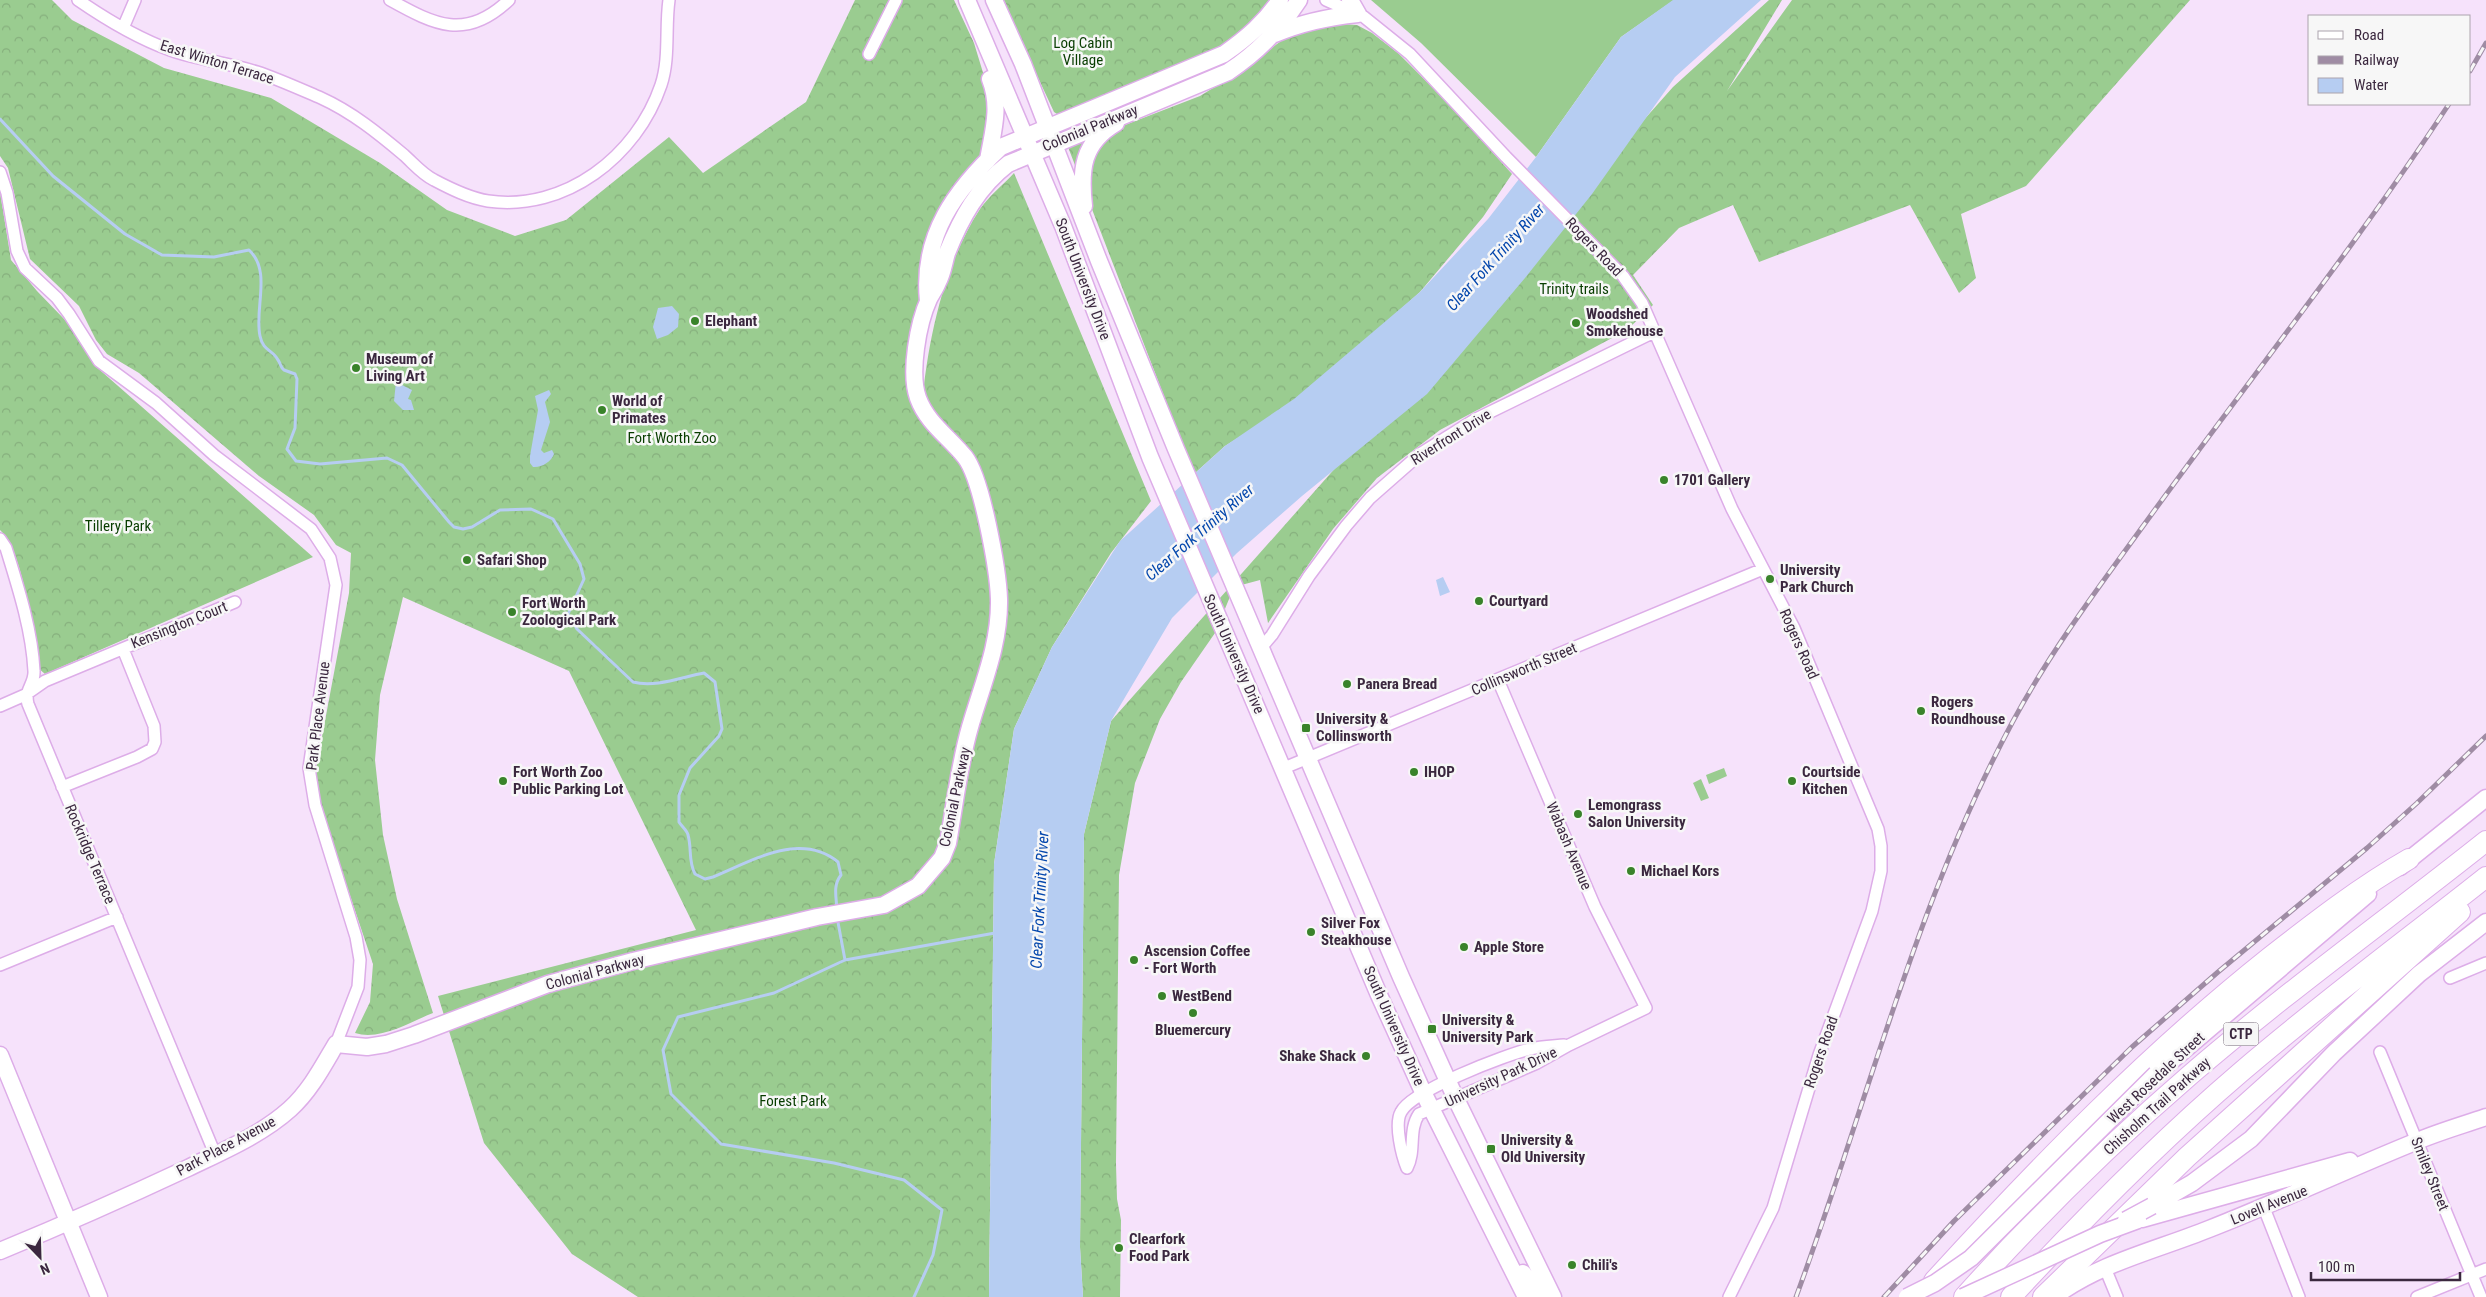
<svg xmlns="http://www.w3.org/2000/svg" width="2486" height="1297" font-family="'Roboto Condensed',sans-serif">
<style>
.grass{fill:#9acc90}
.forest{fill:url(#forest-crowns)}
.water{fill:#b6cdf2}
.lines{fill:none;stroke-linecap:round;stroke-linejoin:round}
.stream{stroke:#b6cdf2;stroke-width:3}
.street-casing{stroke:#ddade8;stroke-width:14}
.secondary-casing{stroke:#ddade8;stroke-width:19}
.highway-casing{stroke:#ddade8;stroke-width:22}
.street{stroke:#fff;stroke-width:11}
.secondary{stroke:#fff;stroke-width:16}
.highway{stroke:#fff;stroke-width:20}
.rail-casing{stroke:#9f8ca4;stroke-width:5}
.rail{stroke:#f7f7f7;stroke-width:3;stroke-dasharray:9;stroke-linecap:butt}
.secondary-bridge-casing{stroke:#ddade8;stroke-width:19;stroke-linecap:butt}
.secondary-bridge{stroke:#fff;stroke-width:16}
.poi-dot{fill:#39832a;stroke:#f7f7f7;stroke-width:2}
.labels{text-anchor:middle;stroke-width:5;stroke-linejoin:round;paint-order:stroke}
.shield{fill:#f7f7f7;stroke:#736676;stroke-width:1}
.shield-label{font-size:14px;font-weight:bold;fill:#3b283f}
.park-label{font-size:15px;fill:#083d00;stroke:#f7f7f7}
.street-label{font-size:15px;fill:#3b283f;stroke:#f7f7f7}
.poi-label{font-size:15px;font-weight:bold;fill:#3b283f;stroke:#f7f7f7;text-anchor:start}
.water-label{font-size:16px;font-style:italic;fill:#0447ad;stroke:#f7f7f7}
</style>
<defs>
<pattern id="forest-crowns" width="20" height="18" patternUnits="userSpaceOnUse" patternTransform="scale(1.25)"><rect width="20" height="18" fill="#9acc90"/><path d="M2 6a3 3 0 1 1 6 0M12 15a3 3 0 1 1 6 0" fill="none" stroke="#86af7d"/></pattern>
</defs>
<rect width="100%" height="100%" fill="#f6e2fb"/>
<path class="grass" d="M 1371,0 L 1674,0 L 1621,37 L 1536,157 L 1421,43 Z
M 1724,768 L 1727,776 L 1709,784 L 1706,775 Z
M 1701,779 L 1709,798 L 1701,801 L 1693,783 Z"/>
<path class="forest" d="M 0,0 L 52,0 L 72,20 L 164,68 L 271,98 L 380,163 L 447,210 L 515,236 L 566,220 L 669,137 L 703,173 L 806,102 L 855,0 L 954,0 L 974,43 L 991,99 L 985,146 L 921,274 L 918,311 L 921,417 C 926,348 942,267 980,209 C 989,196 1004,184 1014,173 L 1151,501 L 1111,553 L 1052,647 L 1014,729 L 994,864 L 989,1297 L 638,1297 L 572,1254 L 484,1143 L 438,996 L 696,930 L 569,671 L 403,597 L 380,695 L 375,760 L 383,835 L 397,899 L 433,1013 C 410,1022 380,1041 355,1033 L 370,1002 L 373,964 L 324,818 L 315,774 L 349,593 L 351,553 L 336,545 L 314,515 L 259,476 L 139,373 L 107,354 L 96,340 L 79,306 L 30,259 L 8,168 L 0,156 Z
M 1002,0 L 1271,0 L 1232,43 L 1060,116 L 1054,112 Z
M 1769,0 L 1782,0 L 1727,91 L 1792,0 L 2190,0 L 2026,186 L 1961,214 L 1976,278 L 1959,293 L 1910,205 L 1759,262 L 1733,205 L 1679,228 L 1633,275 L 1653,305 L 1627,330 L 1440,430 L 1377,478 L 1333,529 L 1268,623 L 1260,580 L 1234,587 L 1215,633 L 1181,682 L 1160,719 L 1135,783 L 1119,875 L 1116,1164 L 1117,1199 L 1121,1220 L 1120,1297 L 1083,1297 L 1080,1247 L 1084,834 L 1111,721 L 1673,87 Z
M 1327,23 L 1357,25 L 1372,33 L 1399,54 L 1448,103 L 1512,174 L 1483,217 L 1420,292 L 1296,402 L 1225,446 L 1194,474 L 1068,147 L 1200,96 L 1244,69 L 1289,35 Z
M 0,192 L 11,260 L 37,291 L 66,321 L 101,371 L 313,557 L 45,674 L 37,667 C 33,633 24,553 0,530 Z"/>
<path class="water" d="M 1673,0 L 1761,0 L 1675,77 L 1592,194 L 1525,278 L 1427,394 L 1302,496 L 1237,553 L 1172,618 L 1111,721 L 1084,834 L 1080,1247 L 1083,1297 L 989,1297 L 994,864 L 1014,729 L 1052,647 L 1120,541 L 1225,446 L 1294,399 L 1420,292 L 1488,219 L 1536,157 L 1621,37 Z
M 672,306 L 679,314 L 678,327 L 668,335 L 657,339 L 653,327 L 658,308 Z
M 396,382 L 412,390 L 408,399 L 411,400 L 414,410 L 403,410 L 394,401 Z
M 549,390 L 551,394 L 545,402 L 550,422 L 541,450 L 544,453 L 552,450 L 554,454 C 551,462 541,468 533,467 L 530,463 L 530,456 L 538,410 L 535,396 Z
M 1443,577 L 1450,592 L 1440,596 L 1436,580 Z"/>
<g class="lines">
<path class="stream" d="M 0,119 L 53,176 L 125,234 L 162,255 L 214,257 L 249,250 C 272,271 254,309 260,336 C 263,351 273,350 278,360 C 281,364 280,367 284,370 L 295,374 L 297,379 L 295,428 L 287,449 L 296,461 L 320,464 L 387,458 L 402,465 L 449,522 L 454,527 L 463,529 L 472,527 L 500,510 L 531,509 L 553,519 L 580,564 L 584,579 L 568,614 L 577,629 L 633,682 C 655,688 682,677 704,673 L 715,682 L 722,729 L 719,736 L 690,768 L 679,795 L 679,822 C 682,827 687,830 688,835 C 692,849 688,861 695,874 L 705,879 L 713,877 C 752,861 800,831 838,862 L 841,875 C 833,885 836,896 837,909
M 837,917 L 845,960 L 995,933
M 845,960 L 774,993 L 678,1017 L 663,1050 L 671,1094 L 721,1144 L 834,1163 L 904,1180 L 942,1210 L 933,1255 L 914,1297"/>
<g class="street-casing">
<path id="street" d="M 78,0 C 107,20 137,38 170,50 C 198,60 228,63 257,72 C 278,79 300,89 321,98 C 352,112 379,134 404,155 C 414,164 422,174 434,180 C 451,189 469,198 488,201 C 565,212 637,156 661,85 C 670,58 665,28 669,0
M 390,0 C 435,25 466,41 509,0
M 1326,0 L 1364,17 L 1410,54 L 1506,157 L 1623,276 L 1642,303 L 1732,509 L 1794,628 L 1878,829 L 1881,846 L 1881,871 L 1872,911 L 1819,1055 L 1773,1208 L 1729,1297
M 123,28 L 135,0
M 869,54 L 896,0
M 0,172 L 7,193 L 17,251 L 25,268 L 57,298 L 69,314 L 99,361 L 156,403 L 214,455 L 311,529 L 330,558 L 336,585 L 309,768 L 315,805 L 356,937 L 360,960 L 358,987 L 336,1044
M 0,539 L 6,548 C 18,587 32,630 34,671 C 35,684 24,689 28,704 L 215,1154
M 1260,649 L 1272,635 L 1309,576 L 1346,526 L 1370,498 L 1420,454 L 1476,419 L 1654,332
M 0,706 L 25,695 L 45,681 L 235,602
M 1284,768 L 1763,569
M 62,787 L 137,757 L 152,749 L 155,742 L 154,726 L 123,649
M 0,965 L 117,917
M 2450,978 L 2486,963
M 2380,1052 L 2481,1297
M 1407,1168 C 1416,1151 1408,1130 1419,1114 L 1537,1063 L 1569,1045 L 1646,1008 L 1595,907 L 1498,680
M 1407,1168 C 1402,1156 1394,1124 1401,1112 C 1411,1091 1505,1055 1530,1049 C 1541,1046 1553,1046 1564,1045
M 2264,1208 L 2299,1297
M 2105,1268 L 2117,1297
M 2417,1297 L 2486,1269"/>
</g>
<g class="secondary-casing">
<path id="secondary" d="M 967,0 L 1063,226 L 1150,457 L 1379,995 L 1423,1092 L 1526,1297
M 994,0 L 1023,64 L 1099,261 L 1176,449 L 1401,977 L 1456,1099 L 1553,1297
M 1275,34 C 1303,22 1328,17 1358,14 L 1350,0
M 988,160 C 993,131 1001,107 990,79
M 1084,206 C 1080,170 1082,143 1116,123
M 928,301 C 921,235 956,189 1001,147 L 1224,54 C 1247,38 1264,23 1280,0
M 2400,867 L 2486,798
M 0,1055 L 99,1297
M 2156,1074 L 2368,894
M 2152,1206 L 2192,1183 L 2251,1139 L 2334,1053 L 2419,974 L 2486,922
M 2142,1219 L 2350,1161
M 0,1251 C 63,1225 126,1197 188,1168 C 223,1151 261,1135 290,1109 C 310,1091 323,1066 336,1044 L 367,1047 L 386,1044 L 414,1035 L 548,984 L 633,961 L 817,917 L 884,905 L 918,886 L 942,858 L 948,843 C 955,804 959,765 970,727 C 982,685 1000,645 999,599 C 998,570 982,479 965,457 C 949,437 927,423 918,398 C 909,373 918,323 929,299 C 932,293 936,288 938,282 C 943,273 944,263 947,253 C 961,218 978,187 1008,164 L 1228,72 C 1258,52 1279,30 1299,0
M 1523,1273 L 1539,1297
M 2054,1297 C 2099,1263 2157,1250 2209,1229 C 2278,1202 2346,1170 2415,1142 C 2438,1132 2463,1125 2486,1117"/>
</g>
<g class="highway-casing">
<path id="highway" d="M 1934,1281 C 2039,1166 2148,1054 2270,957 C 2315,922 2360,887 2409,859
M 1964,1297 C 2035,1218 2110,1144 2190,1075 C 2285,993 2388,919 2486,841
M 2011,1297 C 2084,1218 2159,1142 2241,1072 C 2320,1004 2404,942 2486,877
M 2043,1297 L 2187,1157 L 2460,912"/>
</g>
<use href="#street" class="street"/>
<use href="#secondary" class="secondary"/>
<use href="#highway" class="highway"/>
<g class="rail-casing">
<path id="rail" d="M 2470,71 L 2486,43
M 1796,1297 C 1867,1105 1915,904 2012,723 C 2052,648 2104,580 2154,511 C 2252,376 2357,244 2449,104
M 1884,1297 L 1954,1221 L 2132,1047 L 2218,972 L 2367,848 L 2417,803 L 2486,736"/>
</g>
<use href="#rail" class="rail"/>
<g class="secondary-bridge-casing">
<path id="secondary-bridge" d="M 2126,1220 L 2152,1206
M 1907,1297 L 1935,1283 L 1971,1258 L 2156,1074
M 1963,1297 L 2100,1234 L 2138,1220"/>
</g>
<use href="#secondary-bridge" class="secondary-bridge"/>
</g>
<g class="poi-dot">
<circle cx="695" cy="321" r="5"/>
<circle cx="1576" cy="323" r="5"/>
<circle cx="356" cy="368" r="5"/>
<circle cx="602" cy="410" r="5"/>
<circle cx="1664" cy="480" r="5"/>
<circle cx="467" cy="560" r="5"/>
<circle cx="1770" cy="579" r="5"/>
<circle cx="1479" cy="601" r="5"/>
<circle cx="512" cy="612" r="5"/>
<circle cx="1347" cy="684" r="5"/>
<circle cx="1921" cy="711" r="5"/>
<rect x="1301" y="723" width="10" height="10" rx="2.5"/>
<circle cx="1414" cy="772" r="5"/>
<circle cx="503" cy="781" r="5"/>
<circle cx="1792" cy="781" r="5"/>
<circle cx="1578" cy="814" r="5"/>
<circle cx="1631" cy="871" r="5"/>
<circle cx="1311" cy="932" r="5"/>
<circle cx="1464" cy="947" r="5"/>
<circle cx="1134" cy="960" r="5"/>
<circle cx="1162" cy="996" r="5"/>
<circle cx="1193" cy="1013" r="5"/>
<rect x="1427" y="1024" width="10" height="10" rx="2.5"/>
<circle cx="1366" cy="1056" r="5"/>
<rect x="1486" y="1144" width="10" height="10" rx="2.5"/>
<circle cx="1119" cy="1248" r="5"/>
<circle cx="1572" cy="1265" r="5"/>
</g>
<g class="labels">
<rect class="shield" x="2223.5" y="1022.5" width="35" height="23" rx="4"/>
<g class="shield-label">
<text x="2241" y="1039">CTP</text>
</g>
<g class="park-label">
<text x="1083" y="48">Log Cabin<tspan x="1083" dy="17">Village</tspan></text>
<text x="1574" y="294">Trinity trails</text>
<text x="672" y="443">Fort Worth Zoo</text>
<text x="118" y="531">Tillery Park</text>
<text x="793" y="1106">Forest Park</text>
</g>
<g class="street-label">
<text transform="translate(217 62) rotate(17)" y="5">East Winton Terrace</text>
<text transform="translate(1090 128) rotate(-22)" y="5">Colonial Parkway</text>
<text transform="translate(1594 247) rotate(46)" y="5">Rogers Road</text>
<text transform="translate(1083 279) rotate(69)" y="5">South University Drive</text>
<text transform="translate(1451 437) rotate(-32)" y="5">Riverfront Drive</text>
<text transform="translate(179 625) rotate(-22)" y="5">Kensington Court</text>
<text transform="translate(1799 644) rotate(66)" y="5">Rogers Road</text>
<text transform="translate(1234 654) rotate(66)" y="5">South University Drive</text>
<text transform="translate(1524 669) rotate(-23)" y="5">Collinsworth Street</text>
<text transform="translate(318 716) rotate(-83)" y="5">Park Place Avenue</text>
<text transform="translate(955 797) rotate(-78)" y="5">Colonial Parkway</text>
<text transform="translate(1569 846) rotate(67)" y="5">Wabash Avenue</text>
<text transform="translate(90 854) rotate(67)" y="5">Rockridge Terrace</text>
<text transform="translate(595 972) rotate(-15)" y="5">Colonial Parkway</text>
<text transform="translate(1394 1026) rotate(66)" y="5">South University Drive</text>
<text transform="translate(1821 1052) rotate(-71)" y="5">Rogers Road</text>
<text transform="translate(1501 1077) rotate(-25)" y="5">University Park Drive</text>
<text transform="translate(2156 1078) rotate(-43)" y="5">West Rosedale Street</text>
<text transform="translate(2157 1106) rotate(-42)" y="5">Chisholm Trail Parkway</text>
<text transform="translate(226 1146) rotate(-28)" y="5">Park Place Avenue</text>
<text transform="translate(2430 1174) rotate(68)" y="5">Smiley Street</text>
<text transform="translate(2269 1205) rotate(-22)" y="5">Lovell Avenue</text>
</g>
<g class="poi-label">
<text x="1586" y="319">Woodshed<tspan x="1586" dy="17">Smokehouse</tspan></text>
<text x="705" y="326">Elephant</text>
<text x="366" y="364">Museum of<tspan x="366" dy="17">Living Art</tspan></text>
<text x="612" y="406">World of<tspan x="612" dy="17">Primates</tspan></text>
<text x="1674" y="485">1701 Gallery</text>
<text x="477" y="565">Safari Shop</text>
<text x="1780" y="575">University<tspan x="1780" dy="17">Park Church</tspan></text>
<text x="1489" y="606">Courtyard</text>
<text x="522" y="608">Fort Worth<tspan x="522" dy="17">Zoological Park</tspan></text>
<text x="1357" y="689">Panera Bread</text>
<text x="1931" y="707">Rogers<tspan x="1931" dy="17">Roundhouse</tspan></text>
<text x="1316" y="724">University &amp;<tspan x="1316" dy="17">Collinsworth</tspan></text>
<text x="513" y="777">Fort Worth Zoo<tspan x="513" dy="17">Public Parking Lot</tspan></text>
<text x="1424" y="777">IHOP</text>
<text x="1802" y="777">Courtside<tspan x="1802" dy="17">Kitchen</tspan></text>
<text x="1588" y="810">Lemongrass<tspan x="1588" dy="17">Salon University</tspan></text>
<text x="1641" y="876">Michael Kors</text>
<text x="1321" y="928">Silver Fox<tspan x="1321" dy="17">Steakhouse</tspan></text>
<text x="1474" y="952">Apple Store</text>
<text x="1144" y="956">Ascension Coffee<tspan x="1144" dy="17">- Fort Worth</tspan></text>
<text x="1172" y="1001">WestBend</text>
<text x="1442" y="1025">University &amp;<tspan x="1442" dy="17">University Park</tspan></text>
<text x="1193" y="1035" text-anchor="middle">Bluemercury</text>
<text x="1356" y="1061" text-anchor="end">Shake Shack</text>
<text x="1501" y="1145">University &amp;<tspan x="1501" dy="17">Old University</tspan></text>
<text x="1129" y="1244">Clearfork<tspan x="1129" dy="17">Food Park</tspan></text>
<text x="1582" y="1270">Chili's</text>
</g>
<g class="water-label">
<text transform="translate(1495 257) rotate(-48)" y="6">Clear Fork Trinity River</text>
<text transform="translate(1199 532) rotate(-41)" y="6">Clear Fork Trinity River</text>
<text transform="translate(1039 900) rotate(-87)" y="6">Clear Fork Trinity River</text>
</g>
</g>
<rect x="2308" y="15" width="162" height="90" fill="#f7f7f7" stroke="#aca4ad"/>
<rect x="2318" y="31" width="25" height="8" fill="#ffffff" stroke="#aca4ad"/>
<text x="2354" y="40" font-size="15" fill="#3b283f">Road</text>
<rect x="2318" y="56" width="25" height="8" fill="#9f8ca4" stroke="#aca4ad"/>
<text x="2354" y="65" font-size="15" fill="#3b283f">Railway</text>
<rect x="2318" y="78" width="25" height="15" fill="#b6cdf2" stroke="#aca4ad"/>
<text x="2354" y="90" font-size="15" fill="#3b283f">Water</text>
<g transform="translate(40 1257) rotate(157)" stroke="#f7f7f7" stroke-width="4" paint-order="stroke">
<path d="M0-4L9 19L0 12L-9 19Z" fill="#3b283f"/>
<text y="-8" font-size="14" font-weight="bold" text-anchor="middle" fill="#3b283f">N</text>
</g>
<path d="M2311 1272v8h149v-8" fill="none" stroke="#3b283f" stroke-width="2.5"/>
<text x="2318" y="1272" font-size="15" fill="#3b283f" stroke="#f7f7f7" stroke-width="4" paint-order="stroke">100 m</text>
</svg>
